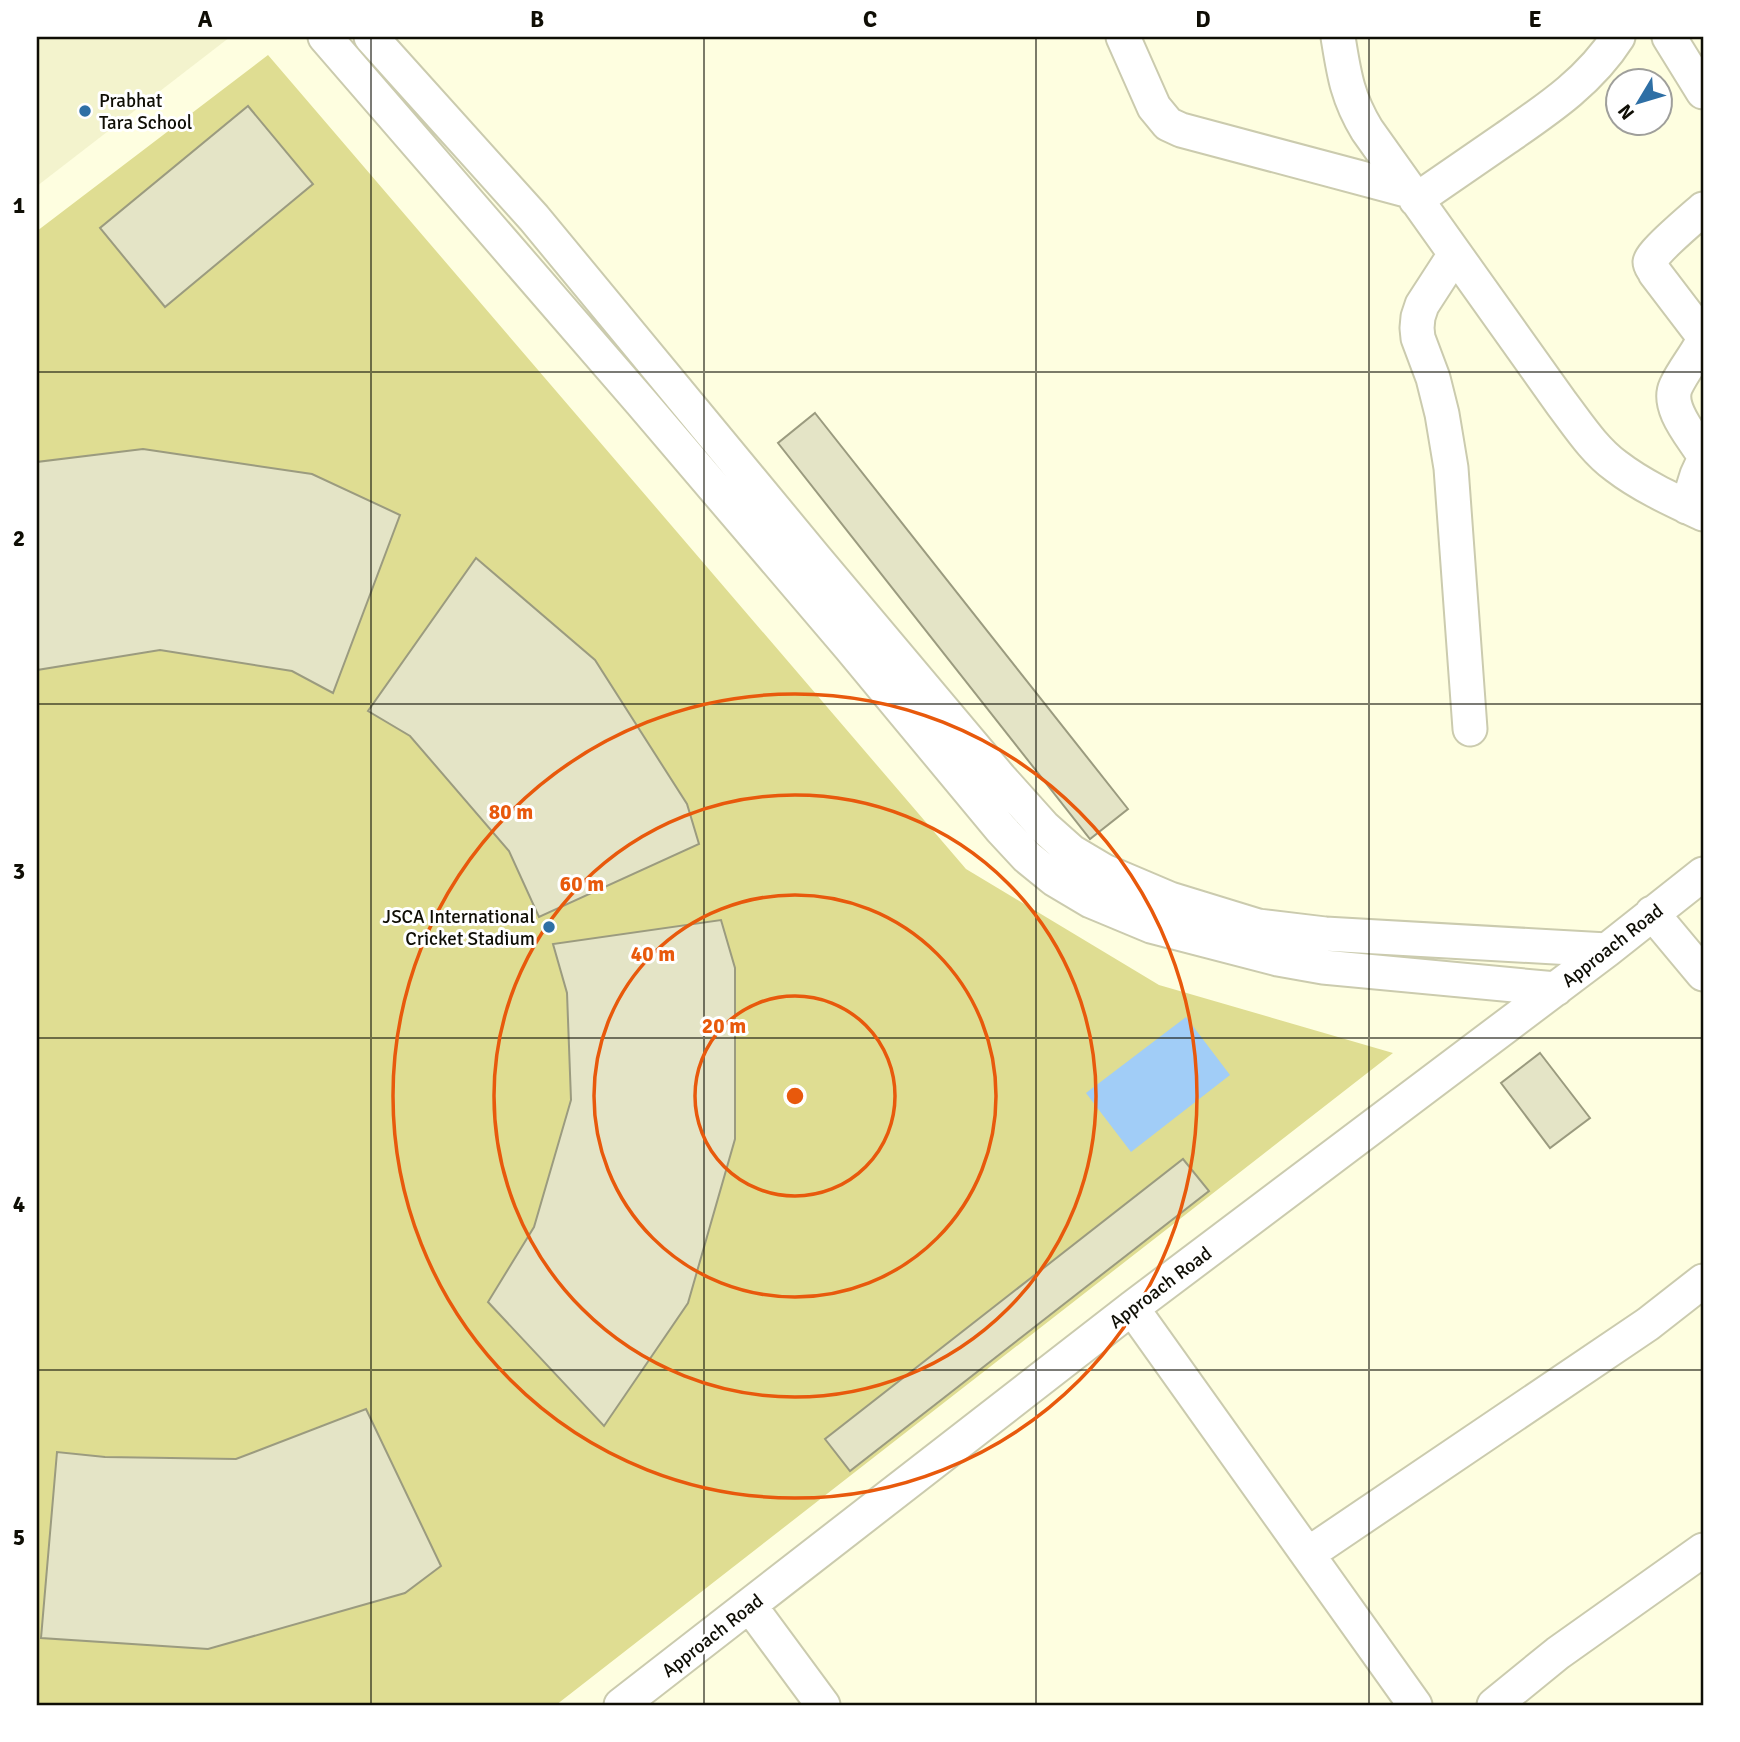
<svg xmlns="http://www.w3.org/2000/svg" width="1740" height="1742" font-family="Signika,sans-serif">
<style>
.built{fill:#f3f3cd}
.green{fill:#dfdd92}
.water{fill:#a1cdf7}
.building{fill:#e4e4c6;stroke:#9b9b7f;stroke-width:2}
.lines{fill:none;stroke-linecap:round;stroke-linejoin:round}
.minor-casing{stroke:#cbcbae;stroke-width:37}
.minor{stroke:#fff;stroke-width:33}
.grid{fill:none;stroke:#0f0e05;stroke-width:2;stroke-opacity:0.55}
.ring{fill:none;stroke:#e8590c;stroke-width:3.5}
.poi-dot{fill:#2e6fa5;stroke:#fff;stroke-width:2.5}
.labels{text-anchor:middle;stroke-width:6;stroke-linejoin:round;paint-order:stroke}
.poi-label{font-size:19px;fill:#0f0e05;stroke:#fff;text-anchor:start}
.street-label{font-size:19px;fill:#0f0e05;stroke:#fff}
.centre{fill:#e8590c;stroke:#fff;stroke-width:3.5}
.ring-label{font-size:21px;text-anchor:middle;font-weight:bold;fill:#e8590c;stroke:#fff;stroke-width:6;stroke-linejoin:round;paint-order:stroke}
.neatline{fill:none;stroke:#0f0e05;stroke-width:2.5}
.grid-label{font-size:23px;text-anchor:middle;font-weight:bold;fill:#0f0e05}
</style>
<rect width="100%" height="100%" fill="#fefee0"/>
<path class="built" d="M 37,37 L 230,37 L 37,186 Z"/>
<path class="green" d="M 268,55 L 966,869 L 1159,985 L 1393,1053 L 556,1705 L 37,1705 L 37,231 Z"/>
<path class="water" d="M 1186,1017 L 1230,1075 L 1131,1152 L 1086,1093 Z"/>
<path class="building" d="M 248,106 L 313,184 L 165,307 L 100,228 Z
M 815,413 L 1128,809 L 1090,839 L 778,443 Z
M 143,449 L 312,474 L 400,515 L 333,693 L 292,671 L 160,650 L 37,670 L 37,462 Z
M 476,558 L 595,660 L 687,804 L 699,844 L 539,917 L 509,851 L 410,736 L 368,711 Z
M 721,920 L 735,968 L 735,1139 L 688,1303 L 604,1426 L 488,1302 L 534,1227 L 571,1100 L 567,993 L 553,944 Z
M 1540,1053 L 1590,1118 L 1550,1148 L 1501,1083 Z
M 1183,1159 L 1209,1191 L 850,1471 L 825,1439 Z
M 366,1409 L 441,1566 L 405,1593 L 208,1649 L 41,1638 L 57,1452 L 105,1457 L 236,1459 Z"/>
<g class="lines">
<g class="minor-casing">
<path id="minor" d="M 325,37 L 641,402 L 850,647 L 1001,829 L 1027,857 L 1054,879 L 1091,901 L 1151,926 L 1278,959 L 1323,967 L 1556,989
M 371,37 L 534,218 L 815,558 L 1000,778 L 1044,827 L 1072,852 L 1104,871 L 1170,899 L 1258,926 L 1325,934 L 1607,950
M 1123,37 L 1154,107 L 1168,124 L 1181,130 L 1410,191
M 1338,37 C 1344,74 1347,97 1367,130 L 1562,404 C 1578,425 1594,450 1616,466 C 1642,486 1673,500 1703,514
M 1669,37 L 1703,92
M 1416,200 C 1446,179 1476,159 1506,138 C 1548,109 1590,81 1618,37
M 1703,209 C 1694,217 1651,253 1650,262 C 1650,266 1654,270 1655,273 L 1700,332 L 1702,338 L 1702,343 C 1694,358 1683,371 1676,386 C 1666,407 1692,436 1703,454
M 1455,254 L 1422,305 L 1418,317 L 1417,328 L 1418,338 L 1433,378 L 1442,414 L 1451,468 L 1470,729
M 1687,507 L 1697,475 L 1703,462
M 1652,913 L 1703,974
M 1132,1308 L 1415,1705
M 1308,1554 L 1648,1324 L 1703,1281
M 750,1606 L 823,1705
M 621,1705 L 1132,1308 L 1607,950 L 1703,874
M 1494,1705 L 1558,1653 L 1703,1550"/>
</g>
<use href="#minor" class="minor"/>
</g>
<path class="grid" d="M 371,37 L 371,1705M 704,37 L 704,1705M 1036,37 L 1036,1705M 1369,37 L 1369,1705M 37,372 L 1703,372M 37,704 L 1703,704M 37,1038 L 1703,1038M 37,1370 L 1703,1370"/>
<g class="ring">
<circle cx="795" cy="1096" r="100"/>
<circle cx="795" cy="1096" r="201"/>
<circle cx="795" cy="1096" r="301"/>
<circle cx="795" cy="1096" r="402"/>
</g>
<g class="poi-dot">
<circle cx="85" cy="111" r="7"/>
<circle cx="549" cy="927" r="7"/>
</g>
<g class="labels">
<g class="poi-label">
<text x="99" y="107">Prabhat<tspan x="99" dy="22">Tara School</tspan></text>
<text x="535" y="923" text-anchor="end">JSCA International<tspan x="535" dy="22">Cricket Stadium</tspan></text>
</g>
<g class="street-label">
<text transform="translate(1612 945) rotate(-38)" y="7">Approach Road</text>
<text transform="translate(1160 1287) rotate(-37)" y="7">Approach Road</text>
<text transform="translate(712 1635) rotate(-38)" y="7">Approach Road</text>
</g>
</g>
<circle cx="795" cy="1096" r="10" class="centre"/>
<g class="ring-label">
<text x="511" y="819">80 m</text>
<text x="582" y="891">60 m</text>
<text x="653" y="961">40 m</text>
<text x="724" y="1033">20 m</text>
</g>
<rect width="1740" height="1742" fill="none" stroke="#ffffff" stroke-width="77"/>
<g transform="translate(1639 102) rotate(232)"><circle r="33" fill="#ffffff" stroke="#9f9f9b" stroke-width="2"/>
<path d="M0-5L12 26L0 18L-12 26Z" fill="#2e6fa5"/>
<text y="-10" font-size="19" font-weight="bold" text-anchor="middle" fill="#0f0e05">N</text>
</g>
<rect x="38" y="38" width="1664" height="1666" class="neatline"/>
<g class="grid-label">
<text x="205" y="27">A</text>
<text x="537" y="27">B</text>
<text x="870" y="27">C</text>
<text x="1203" y="27">D</text>
<text x="1535" y="27">E</text>
<text x="19" y="213">1</text>
<text x="19" y="546">2</text>
<text x="19" y="879">3</text>
<text x="19" y="1212">4</text>
<text x="19" y="1545">5</text>
</g>
</svg>
